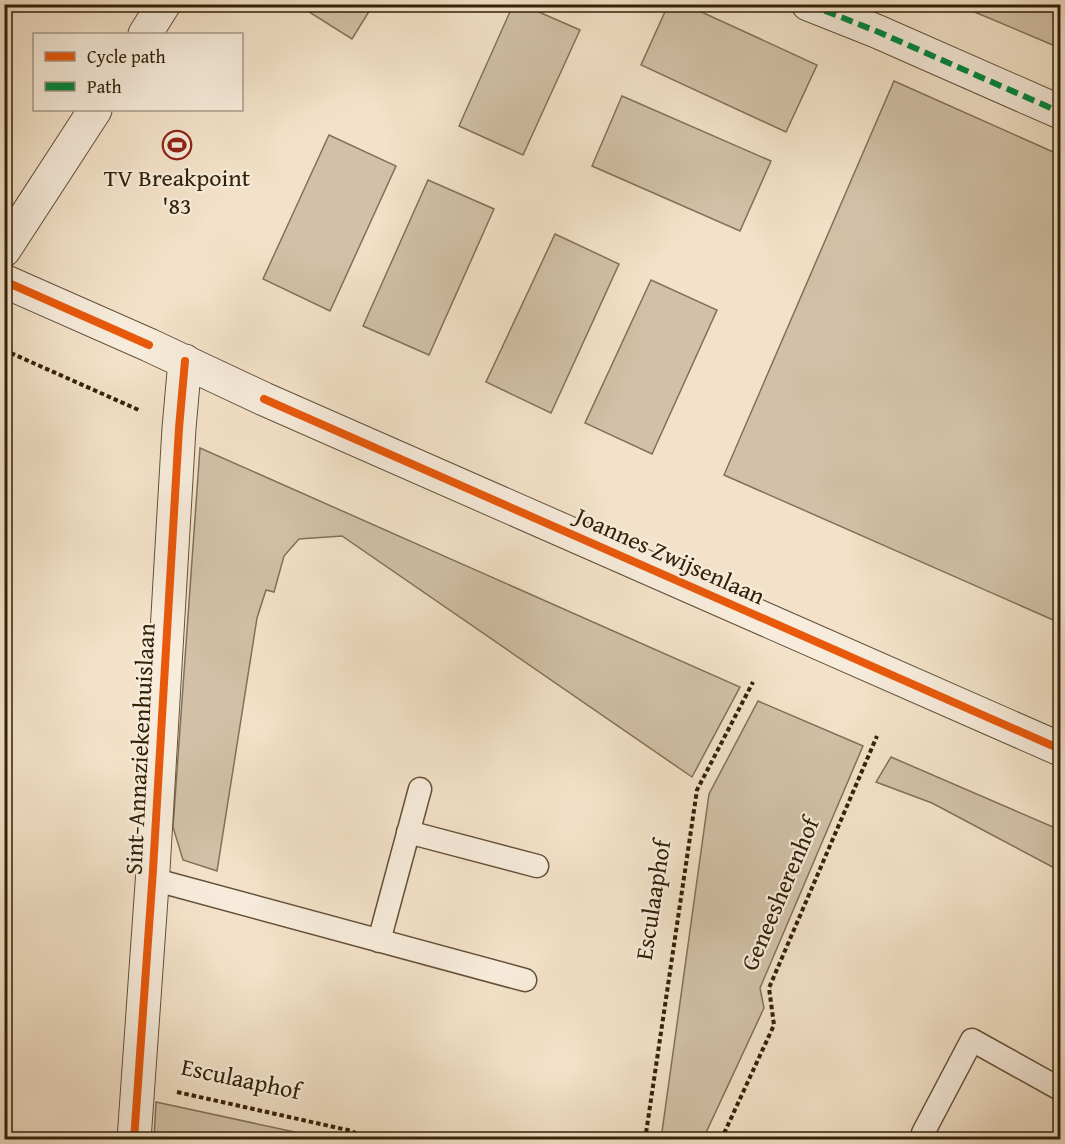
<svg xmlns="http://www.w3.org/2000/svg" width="1065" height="1144" font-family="'Gentium Book Plus',serif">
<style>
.green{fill:#d2c1a8;stroke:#827158;stroke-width:1.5}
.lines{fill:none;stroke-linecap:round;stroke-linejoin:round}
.service-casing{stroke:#635138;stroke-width:25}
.pedestrian-casing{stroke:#635138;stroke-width:35}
.minor-casing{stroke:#635138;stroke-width:35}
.path{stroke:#332107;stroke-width:4;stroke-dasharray:4.5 3;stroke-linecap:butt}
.service{stroke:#f7ecdc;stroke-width:22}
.pedestrian{stroke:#f7ecdc;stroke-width:33}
.minor{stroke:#f7ecdc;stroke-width:33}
.quiet{stroke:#00873e;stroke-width:6;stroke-dasharray:12 6;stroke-linecap:butt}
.cycleway-casing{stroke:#f7ecdc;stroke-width:11}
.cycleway{stroke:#e8590c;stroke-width:8}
.labels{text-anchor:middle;stroke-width:4.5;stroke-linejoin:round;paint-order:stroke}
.poi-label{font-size:24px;fill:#332107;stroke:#f7ecdc}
.street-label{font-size:24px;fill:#332107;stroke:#f7ecdc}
</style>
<rect width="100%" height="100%" fill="#f3e2c9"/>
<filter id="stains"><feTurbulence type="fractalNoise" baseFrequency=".00333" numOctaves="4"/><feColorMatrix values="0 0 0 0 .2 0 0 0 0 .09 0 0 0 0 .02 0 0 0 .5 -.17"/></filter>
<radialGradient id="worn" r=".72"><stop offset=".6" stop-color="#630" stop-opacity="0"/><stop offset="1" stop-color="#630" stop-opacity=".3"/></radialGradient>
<path class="green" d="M 684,4 L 817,65 L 786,132 L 641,65 L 668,5 Z
M 298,5 L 373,5 L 352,39 Z
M 513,5 L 523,5 L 580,30 L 523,155 L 459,126 Z
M 958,5 L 1060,5 L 1060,48 Z
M 894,81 L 1060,155 L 1060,623 L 724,475 Z
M 622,96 L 771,161 L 740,231 L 592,166 Z
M 329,135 L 396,166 L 330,311 L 263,279 Z
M 428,180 L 494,209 L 429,355 L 363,326 Z
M 555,234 L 619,264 L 551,413 L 486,382 Z
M 651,280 L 717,310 L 652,454 L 585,423 Z
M 200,448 L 740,687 L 692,777 L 342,536 L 299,539 L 284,556 L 274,592 L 266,590 L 257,618 L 217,871 L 183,860 L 173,827 Z
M 758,701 L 863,746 L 760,988 L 764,1008 L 703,1139 L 661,1139 L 709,794 Z
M 891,757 L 1060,830 L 1060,871 L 932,803 L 876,782 Z
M 156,1102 L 327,1139 L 154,1139 Z"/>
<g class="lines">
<g class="service-casing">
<path id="service" d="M 408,832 L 537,866
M 152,879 L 525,980
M 379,941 L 420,789
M 923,1133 L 972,1040 L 1060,1089"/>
</g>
<g class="pedestrian-casing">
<path id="pedestrian" d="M 808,4 L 876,31 L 1060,112"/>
</g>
<g class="minor-casing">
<path id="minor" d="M 145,34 L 164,4
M 4,250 L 95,110
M 4,281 L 149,345 L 264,399 L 1060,749
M 134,1140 L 153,870 L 179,428 L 185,361"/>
</g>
<path class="path" d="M 4,350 L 141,411
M 177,1092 L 352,1131 L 367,1140
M 645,1140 L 697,790 L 753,682
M 721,1140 L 774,1025 L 769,988 L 877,736"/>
<use href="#service" class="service"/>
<use href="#pedestrian" class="pedestrian"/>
<use href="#minor" class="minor"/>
<path class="quiet" d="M 808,4 L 876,31 L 1060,112"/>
<g class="cycleway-casing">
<path id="cycleway" d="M 4,281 L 149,345
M 264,399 L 1060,749
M 134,1140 L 153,870 L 179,428 L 185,361"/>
</g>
<use href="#cycleway" class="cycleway"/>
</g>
<defs>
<g id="stadium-ring" transform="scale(1.5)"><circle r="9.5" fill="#f7ecdc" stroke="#8f2418" stroke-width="1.5"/><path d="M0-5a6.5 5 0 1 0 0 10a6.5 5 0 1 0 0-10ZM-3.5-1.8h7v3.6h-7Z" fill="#8f2418"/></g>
</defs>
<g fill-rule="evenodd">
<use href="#stadium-ring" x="177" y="145"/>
</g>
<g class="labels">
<g class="poi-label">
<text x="177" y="186">TV Breakpoint<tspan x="177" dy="28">'83</tspan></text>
</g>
<g class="street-label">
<text transform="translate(670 556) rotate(24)" y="8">Joannes Zwijsenlaan</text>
<text transform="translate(140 749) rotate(-87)" y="8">Sint-Annaziekenhuislaan</text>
<text transform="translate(780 894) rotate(-67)" y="8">Geneesherenhof</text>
<text transform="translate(653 900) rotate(-81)" y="8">Esculaaphof</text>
<text transform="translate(241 1079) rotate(12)" y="8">Esculaaphof</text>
</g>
</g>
<rect width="1065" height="1144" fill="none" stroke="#f3e2c9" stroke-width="24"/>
<rect x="6" y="6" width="1053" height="1132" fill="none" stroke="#332107" stroke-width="3"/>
<rect x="12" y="12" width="1041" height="1120" fill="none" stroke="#332107" stroke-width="1.5"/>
<rect x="33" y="33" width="210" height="78" fill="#f7ecdc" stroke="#a99b87" stroke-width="1.5"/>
<rect x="45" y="52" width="30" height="9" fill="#e8590c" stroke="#a99b87" stroke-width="1.5"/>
<text x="87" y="63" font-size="18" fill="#332107">Cycle path</text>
<rect x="45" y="82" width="30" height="9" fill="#00873e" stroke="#a99b87" stroke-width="1.5"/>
<text x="87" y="93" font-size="18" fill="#332107">Path</text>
<rect width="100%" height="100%" filter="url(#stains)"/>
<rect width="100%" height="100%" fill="url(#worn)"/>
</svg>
